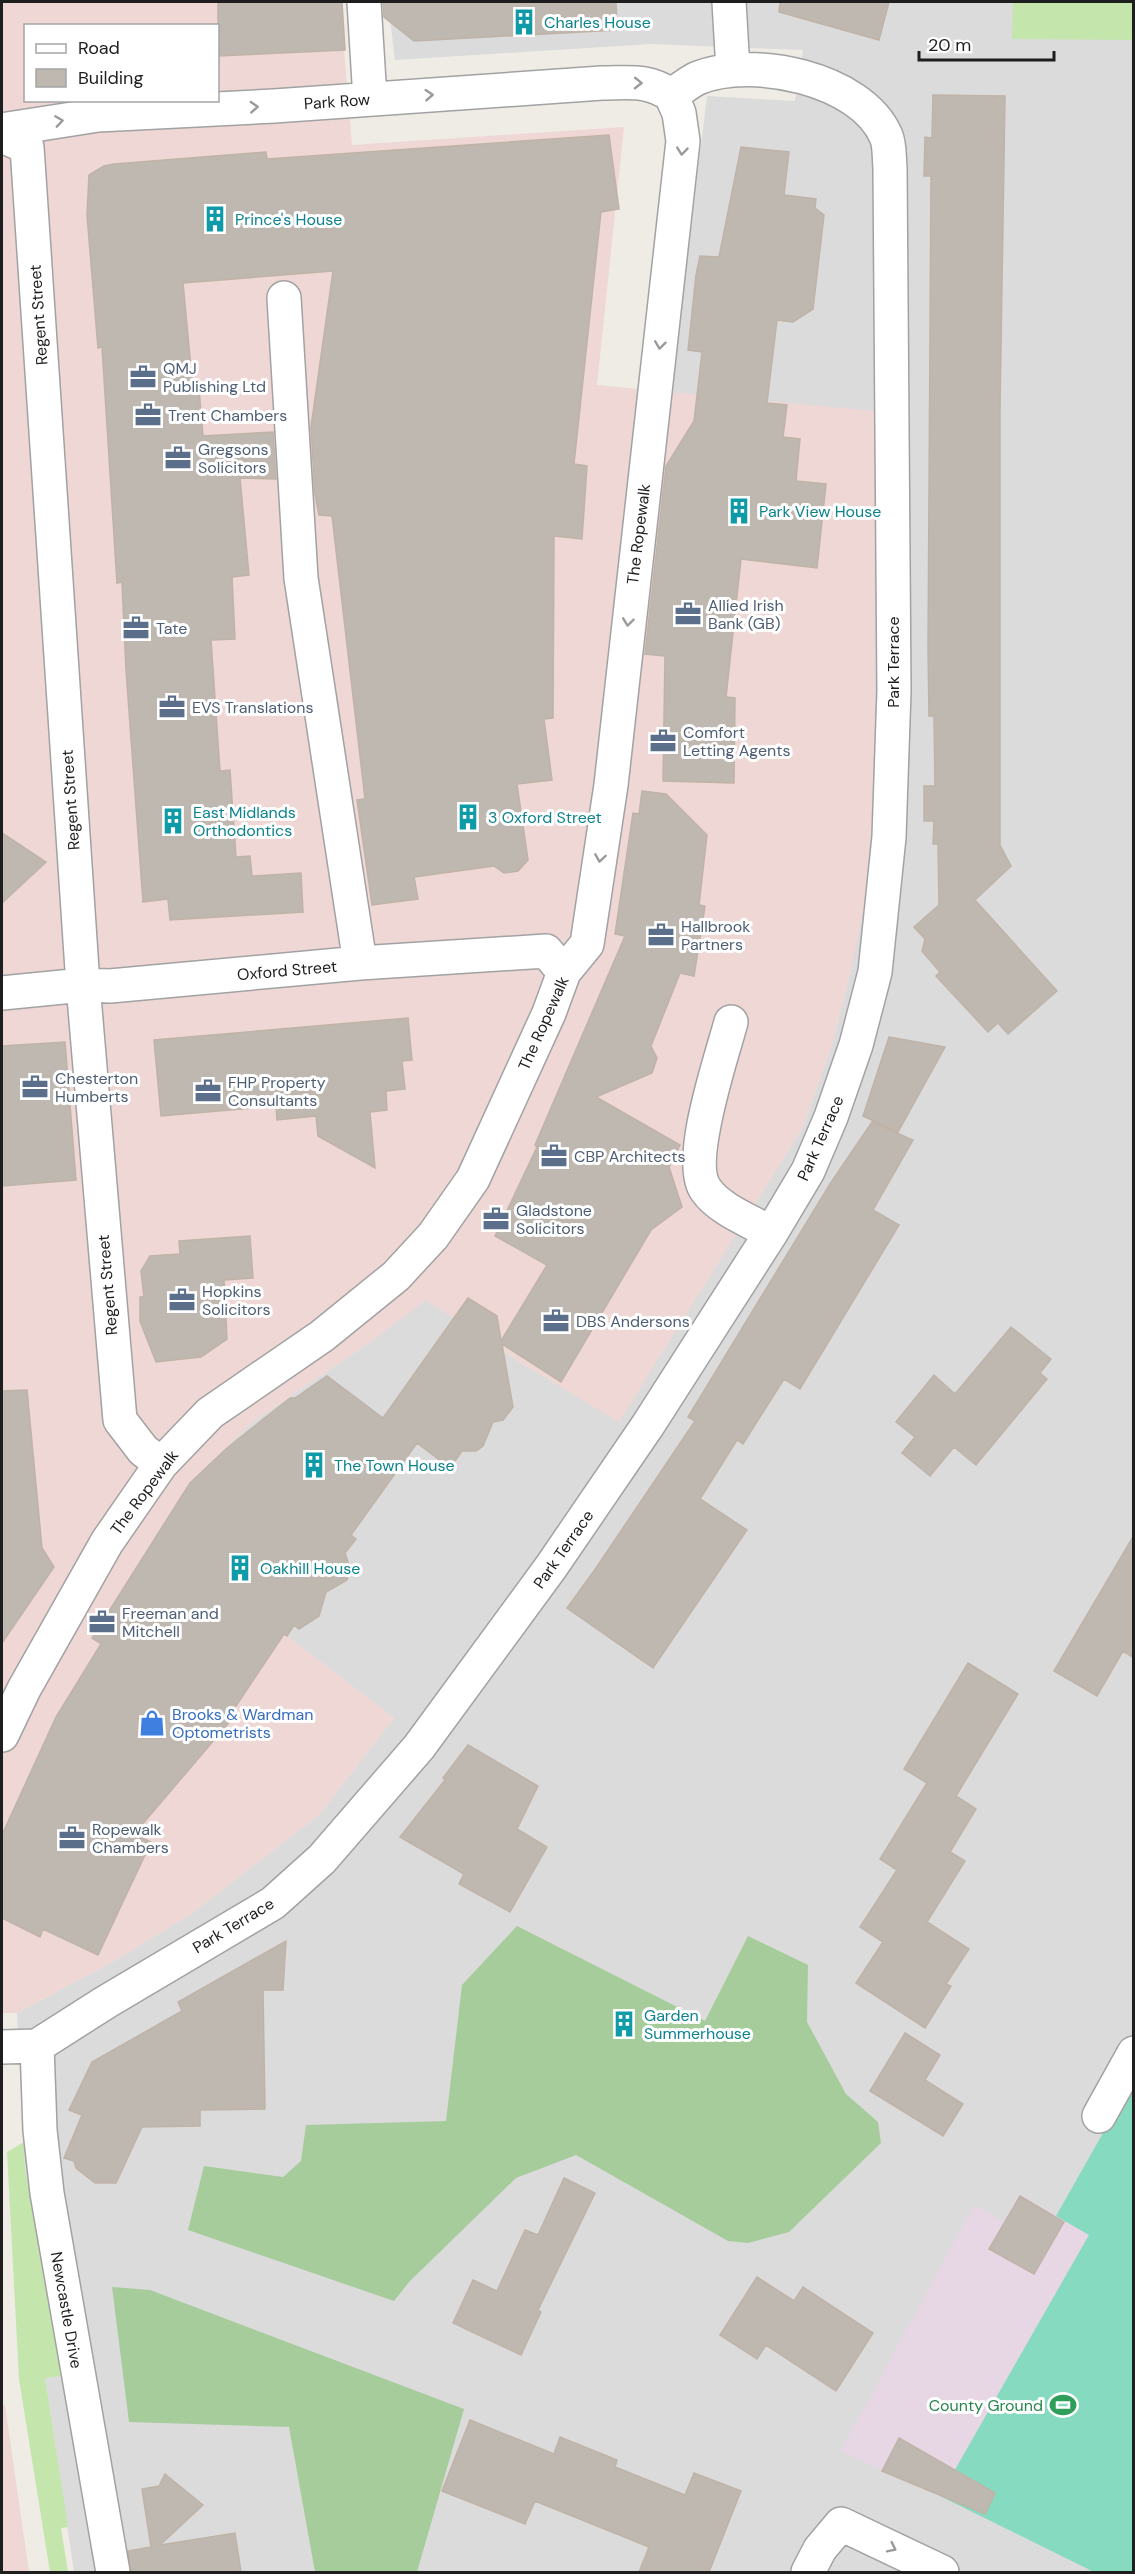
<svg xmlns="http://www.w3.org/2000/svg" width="1135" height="2574" font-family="'DM Sans',sans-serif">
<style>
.residential{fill:#dcdbdb}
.commercial{fill:#eed7d4;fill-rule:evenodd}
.industrial{fill:#e7d6e3}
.grass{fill:#c4e6ac}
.forest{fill:#a6cc9b}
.pitch{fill:#86dabf}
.building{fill:#bfb8b1;stroke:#bfb3a7;stroke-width:1.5}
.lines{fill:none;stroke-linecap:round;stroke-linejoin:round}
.minor-casing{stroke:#a2a2a2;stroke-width:36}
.minor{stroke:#fff;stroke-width:33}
.oneway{stroke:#9a9a9a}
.labels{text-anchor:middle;stroke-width:6;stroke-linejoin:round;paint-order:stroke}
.culture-label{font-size:16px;fill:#0d838f;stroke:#fff;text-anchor:start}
.street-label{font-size:16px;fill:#1e1e1e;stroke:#fff}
.service-label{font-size:16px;fill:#4e5e75;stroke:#fff;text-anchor:start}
.shop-label{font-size:16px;fill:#366cbe;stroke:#fff;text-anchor:start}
.leisure-label{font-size:16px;fill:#27864d;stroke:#fff;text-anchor:end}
</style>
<rect width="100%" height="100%" fill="#eeece4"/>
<path class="residential" d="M 388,2 L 1133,2 L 1133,2572 L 74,2572 L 45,2378 L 61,2376 L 25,2168 L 17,2013 L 114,1961 L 191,1914 L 319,1815 L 394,1718 L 287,1636 L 151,1545 L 196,1477 L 251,1423 L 370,1342 L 431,1295 L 427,1300 L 523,1364 L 619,1421 L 803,1127 L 832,1044 L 852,966 L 671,391 L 707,96 L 795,101 L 803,50 L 651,44 L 395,60 Z"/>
<path class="commercial" d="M 2,2 L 340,2 L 352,145 L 624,127 L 597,385 L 874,411 L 875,794 L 864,906 L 852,966 L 832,1044 L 803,1127 L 619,1422 L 523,1364 L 426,1300 L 370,1342 L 251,1423 L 196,1477 L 151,1545 L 287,1636 L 394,1718 L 319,1815 L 191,1914 L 114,1961 L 17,2013 L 2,2013 ZM 26,26 L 218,26 L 218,100 L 26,100 Z
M 2,2404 L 5,2405 L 29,2572 L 2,2572 Z"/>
<path class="industrial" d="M 1019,2194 L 1089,2234 L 940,2496 L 841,2451 L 974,2205 L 1003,2221 Z"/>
<path class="grass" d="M 1013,2 L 1133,2 L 1133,40 L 1012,39 Z
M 24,2142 L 25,2168 L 61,2376 L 45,2378 L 68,2527 L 61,2528 L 68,2572 L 50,2572 L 19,2379 L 7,2152 Z"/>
<path class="forest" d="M 517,1926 L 705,2021 L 748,1936 L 808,1965 L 807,2022 L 846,2094 L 878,2122 L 881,2143 L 789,2232 L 748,2243 L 728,2241 L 576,2155 L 516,2178 L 409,2282 L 394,2301 L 188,2230 L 204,2166 L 283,2177 L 301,2161 L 306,2125 L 446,2121 L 462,1985 Z
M 112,2287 L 150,2290 L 464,2409 L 417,2572 L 315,2572 L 289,2427 L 129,2422 Z"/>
<path class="pitch" d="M 1133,2080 L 1133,2572 L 1094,2572 L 940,2496 L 1089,2235 L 1056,2216 Z"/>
<path class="building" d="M 218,2 L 342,2 L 345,50 L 218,56 Z
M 383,2 L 616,2 L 617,30 L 414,41 L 384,17 Z
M 780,2 L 889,2 L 879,40 L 779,12 Z
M 933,95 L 1005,96 L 1000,408 L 1000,845 L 1011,866 L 975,900 L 1057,991 L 1008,1034 L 998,1023 L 988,1032 L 936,976 L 940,972 L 922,951 L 925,939 L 914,927 L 939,905 L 938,844 L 933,844 L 934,821 L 924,821 L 924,786 L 935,786 L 934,716 L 929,716 L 928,649 L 931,176 L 924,176 L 925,137 L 932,138 Z
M 609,135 L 619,209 L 601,212 L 574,464 L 587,466 L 582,539 L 554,536 L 553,718 L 544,719 L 552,780 L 517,784 L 528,860 L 518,871 L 504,873 L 494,866 L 414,877 L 418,899 L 372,905 L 357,800 L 365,799 L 332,516 L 319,515 L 315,495 L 311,427 L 333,271 L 183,283 L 193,389 L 199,389 L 203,436 L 273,432 L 276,479 L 240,478 L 249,575 L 232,577 L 235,639 L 211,640 L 220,771 L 230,770 L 236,857 L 250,856 L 252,876 L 301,873 L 303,912 L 170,920 L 168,899 L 143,902 L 126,670 L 122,582 L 117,583 L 102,347 L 98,348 L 87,215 L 89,175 L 104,166 L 114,164 L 266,152 L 267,159 Z
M 741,147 L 789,152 L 784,195 L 816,199 L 815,208 L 824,215 L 813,309 L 793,322 L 777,320 L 767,403 L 787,405 L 783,437 L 800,439 L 796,481 L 826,484 L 817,568 L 741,559 L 726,697 L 735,698 L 734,783 L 663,781 L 665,656 L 645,654 L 666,466 L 694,421 L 702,352 L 688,350 L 696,275 L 700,256 L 719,257 Z
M 642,791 L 666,794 L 707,835 L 699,905 L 705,906 L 694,976 L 680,973 L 651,1046 L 657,1058 L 652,1073 L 596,1097 L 680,1145 L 669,1167 L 682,1207 L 651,1230 L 561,1382 L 502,1344 L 513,1407 L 503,1420 L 493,1422 L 483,1446 L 476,1451 L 462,1451 L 450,1468 L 417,1443 L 351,1535 L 356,1539 L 345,1553 L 350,1568 L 347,1580 L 326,1592 L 319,1616 L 299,1629 L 294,1625 L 287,1636 L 284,1634 L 230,1715 L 232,1719 L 134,1834 L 151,1842 L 98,1955 L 43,1929 L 40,1937 L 2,1918 L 2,1835 L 56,1717 L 101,1644 L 92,1638 L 190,1483 L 227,1448 L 290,1398 L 295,1398 L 327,1376 L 383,1418 L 468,1298 L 497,1316 L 501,1341 L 547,1265 L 495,1236 L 537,1147 L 535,1145 L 625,936 L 615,934 L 633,813 L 639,814 Z
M 2,833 L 46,862 L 2,903 Z
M 408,1018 L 412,1060 L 402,1061 L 405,1089 L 386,1091 L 387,1110 L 370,1112 L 375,1168 L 318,1136 L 316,1116 L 277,1120 L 276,1106 L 161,1116 L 154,1040 Z
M 889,1037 L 945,1047 L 898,1132 L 863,1116 Z
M 65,1042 L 76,1180 L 2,1186 L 2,1046 Z
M 872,1122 L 913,1140 L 873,1210 L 899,1225 L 800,1389 L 784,1379 L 743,1444 L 737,1440 L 700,1499 L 747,1530 L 653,1668 L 567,1608 L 596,1568 L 695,1421 L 688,1417 L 830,1184 Z
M 250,1236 L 253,1278 L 224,1280 L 227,1339 L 201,1357 L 156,1362 L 140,1321 L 140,1297 L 144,1297 L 141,1271 L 150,1256 L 180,1254 L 179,1241 Z
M 1011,1327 L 1051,1359 L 1040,1373 L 1047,1379 L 976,1465 L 954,1447 L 930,1476 L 902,1453 L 915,1437 L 896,1422 L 934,1375 L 955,1394 Z
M 27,1390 L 42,1548 L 54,1567 L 2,1643 L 2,1391 Z
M 1134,1535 L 1134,1658 L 1123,1651 L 1097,1696 L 1054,1671 Z
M 968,1663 L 1018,1694 L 956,1796 L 976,1809 L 950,1852 L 965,1861 L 927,1922 L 969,1949 L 946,1984 L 951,1986 L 925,2028 L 856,1983 L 883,1942 L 860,1927 L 897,1870 L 880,1859 L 927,1783 L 904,1769 Z
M 468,1745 L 538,1786 L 517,1829 L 547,1847 L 510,1912 L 459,1884 L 464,1874 L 400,1837 L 445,1780 L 443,1778 Z
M 286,1941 L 283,1990 L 263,1990 L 265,2109 L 200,2110 L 200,2126 L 142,2127 L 116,2183 L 95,2183 L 76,2168 L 74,2161 L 64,2158 L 82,2115 L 69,2110 L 92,2062 L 182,2011 L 178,2002 Z
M 905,2033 L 940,2055 L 925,2080 L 963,2104 L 943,2136 L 870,2091 Z
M 564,2178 L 595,2193 L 538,2310 L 541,2312 L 521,2355 L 453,2323 L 473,2280 L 497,2291 L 525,2230 L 538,2235 Z
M 1020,2196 L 1064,2222 L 1034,2274 L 989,2249 Z
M 757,2277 L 794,2301 L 803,2287 L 873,2333 L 836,2391 L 766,2345 L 757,2359 L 720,2335 Z
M 470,2420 L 554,2454 L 560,2437 L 617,2460 L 615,2467 L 685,2495 L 694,2473 L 741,2491 L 709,2572 L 639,2572 L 649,2547 L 535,2501 L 525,2524 L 442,2491 Z
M 899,2438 L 995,2493 L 985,2514 L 882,2471 Z
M 165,2474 L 203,2505 L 160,2545 L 235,2533 L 241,2572 L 131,2572 L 128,2551 L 151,2547 L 142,2489 L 159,2486 Z"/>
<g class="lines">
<g class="minor-casing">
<path id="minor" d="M 364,2 L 370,99
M 729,2 L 733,70
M 2,130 L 98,115 L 274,106 L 602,83 C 630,83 647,79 671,95
M 2,136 L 27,147 L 83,985 L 120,1420 L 143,1450 L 161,1464
M 284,298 L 301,578 L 360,963
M 2,993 L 83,985 L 110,986 L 360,963 L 546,951 L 564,972
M 731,1022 C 722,1056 685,1162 706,1190 C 720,1210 751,1221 771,1233
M 2,1735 L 24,1689 L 107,1542 L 161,1464 L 210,1413 L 322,1336 L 396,1276 L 433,1236 L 473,1179 L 549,1013 L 564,972 L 587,944 L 611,785 L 683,141 L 679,113 L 671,95
M 37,2046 L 40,2130 L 47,2193 L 113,2572
M 2,2047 L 37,2046 L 106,2002 L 273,1903 L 322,1859 L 419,1747 L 551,1567 L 648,1425 L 771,1233 L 808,1171 L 831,1117 L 856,1045 L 875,972 L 889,837 L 894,691 L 890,168 C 889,158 890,145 886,136 C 861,78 752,56 698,78 C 689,82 680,90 671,95
M 1099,2116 L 1134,2053
M 808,2572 L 820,2549 L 841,2524 L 942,2572"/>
</g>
<use href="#minor" class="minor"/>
</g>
<defs><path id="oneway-chevron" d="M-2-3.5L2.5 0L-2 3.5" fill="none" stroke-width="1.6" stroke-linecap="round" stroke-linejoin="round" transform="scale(1.5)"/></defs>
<g class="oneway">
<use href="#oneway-chevron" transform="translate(638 83) rotate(1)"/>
<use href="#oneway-chevron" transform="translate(429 95) rotate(-4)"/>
<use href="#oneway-chevron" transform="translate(254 107) rotate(-3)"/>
<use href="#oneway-chevron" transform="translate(59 121) rotate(-8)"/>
<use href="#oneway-chevron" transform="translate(682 151) rotate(96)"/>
<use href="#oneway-chevron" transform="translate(660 345) rotate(97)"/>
<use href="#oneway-chevron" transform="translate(628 622) rotate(97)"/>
<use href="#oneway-chevron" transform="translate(600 858) rotate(99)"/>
<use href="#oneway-chevron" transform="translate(892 2548) rotate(26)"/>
</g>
<defs>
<g id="building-bare" transform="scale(2.07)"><path d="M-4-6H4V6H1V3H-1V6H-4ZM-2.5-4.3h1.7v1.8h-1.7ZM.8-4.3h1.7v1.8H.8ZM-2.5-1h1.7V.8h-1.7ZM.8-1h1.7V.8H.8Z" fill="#0f9aa8" stroke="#fff" stroke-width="2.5" paint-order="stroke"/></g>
<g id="office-bare" transform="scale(2.07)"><path d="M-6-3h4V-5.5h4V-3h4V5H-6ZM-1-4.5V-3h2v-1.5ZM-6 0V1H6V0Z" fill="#5c6f8a" stroke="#fff" stroke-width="2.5" paint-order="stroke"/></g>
<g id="shop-bare" transform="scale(2.07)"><path d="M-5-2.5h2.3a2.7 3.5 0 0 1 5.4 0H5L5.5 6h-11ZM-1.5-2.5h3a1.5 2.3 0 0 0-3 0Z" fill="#3f7fe0" stroke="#fff" stroke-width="2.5" paint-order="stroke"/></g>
<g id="stadium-bare" transform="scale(2.07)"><path d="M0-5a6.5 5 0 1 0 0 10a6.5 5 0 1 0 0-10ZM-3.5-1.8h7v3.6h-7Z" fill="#2e9e5b" stroke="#fff" stroke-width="2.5" paint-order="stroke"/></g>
</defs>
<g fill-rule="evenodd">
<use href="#building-bare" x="524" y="22"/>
<use href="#building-bare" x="215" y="219"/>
<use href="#office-bare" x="143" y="377"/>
<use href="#office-bare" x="148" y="415"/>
<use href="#office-bare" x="178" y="458"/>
<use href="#building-bare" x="739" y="511"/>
<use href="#office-bare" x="688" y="614"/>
<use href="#office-bare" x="136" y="628"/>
<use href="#office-bare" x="172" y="707"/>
<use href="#office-bare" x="663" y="741"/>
<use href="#building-bare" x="468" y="817"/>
<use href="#building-bare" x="173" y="821"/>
<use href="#office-bare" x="661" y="935"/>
<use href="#office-bare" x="35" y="1087"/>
<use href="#office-bare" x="208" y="1091"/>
<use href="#office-bare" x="554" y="1156"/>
<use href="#office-bare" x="496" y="1219"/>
<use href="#office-bare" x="182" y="1300"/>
<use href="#office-bare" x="556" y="1321"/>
<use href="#building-bare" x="314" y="1465"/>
<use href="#building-bare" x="240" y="1568"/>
<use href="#office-bare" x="102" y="1622"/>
<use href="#shop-bare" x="152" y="1723"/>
<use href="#office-bare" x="72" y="1838"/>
<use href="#building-bare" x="624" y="2024"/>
<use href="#stadium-bare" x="1063" y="2405"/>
</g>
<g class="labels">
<g class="culture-label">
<text x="544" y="28">Charles House</text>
<text x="235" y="225">Prince's House</text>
<text x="759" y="517">Park View House</text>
<text x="193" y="818">East Midlands<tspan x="193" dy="18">Orthodontics</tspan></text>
<text x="488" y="823">3 Oxford Street</text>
<text x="334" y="1471">The Town House</text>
<text x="260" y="1574">Oakhill House</text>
<text x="644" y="2021">Garden<tspan x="644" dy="18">Summerhouse</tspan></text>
</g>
<g class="street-label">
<text transform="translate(337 101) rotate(-4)" y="6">Park Row</text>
<text transform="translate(38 315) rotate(-94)" y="6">Regent Street</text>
<text transform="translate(638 534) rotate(-83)" y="6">The Ropewalk</text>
<text transform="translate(893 662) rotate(-90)" y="6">Park Terrace</text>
<text transform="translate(70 800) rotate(-94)" y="6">Regent Street</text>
<text transform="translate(287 970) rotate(-5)" y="6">Oxford Street</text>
<text transform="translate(543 1023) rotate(-66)" y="6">The Ropewalk</text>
<text transform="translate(820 1138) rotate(-66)" y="6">Park Terrace</text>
<text transform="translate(107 1285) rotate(-95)" y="6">Regent Street</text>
<text transform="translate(144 1492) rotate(-53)" y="6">The Ropewalk</text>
<text transform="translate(563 1549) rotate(-55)" y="6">Park Terrace</text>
<text transform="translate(233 1925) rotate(-31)" y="6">Park Terrace</text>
<text transform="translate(67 2310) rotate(80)" y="6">Newcastle Drive</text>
</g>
<g class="service-label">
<text x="163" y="374">QMJ<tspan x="163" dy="18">Publishing Ltd</tspan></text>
<text x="168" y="421">Trent Chambers</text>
<text x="198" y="455">Gregsons<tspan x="198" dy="18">Solicitors</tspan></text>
<text x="708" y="611">Allied Irish<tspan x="708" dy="18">Bank (GB)</tspan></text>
<text x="156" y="634">Tate</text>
<text x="192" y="713">EVS Translations</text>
<text x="683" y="738">Comfort<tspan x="683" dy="18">Letting Agents</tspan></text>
<text x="681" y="932">Hallbrook<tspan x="681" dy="18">Partners</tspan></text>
<text x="55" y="1084">Chesterton<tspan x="55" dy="18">Humberts</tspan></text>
<text x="228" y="1088">FHP Property<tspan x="228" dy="18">Consultants</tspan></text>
<text x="574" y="1162">CBP Architects</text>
<text x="516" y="1216">Gladstone<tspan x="516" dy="18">Solicitors</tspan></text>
<text x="202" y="1297">Hopkins<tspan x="202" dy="18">Solicitors</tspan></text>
<text x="576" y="1327">DBS Andersons</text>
<text x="122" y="1619">Freeman and<tspan x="122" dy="18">Mitchell</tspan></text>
<text x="92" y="1835">Ropewalk<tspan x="92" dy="18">Chambers</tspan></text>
</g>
<g class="shop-label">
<text x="172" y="1720">Brooks &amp; Wardman<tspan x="172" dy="18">Optometrists</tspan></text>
</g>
<g class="leisure-label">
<text x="1043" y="2411">County Ground</text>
</g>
</g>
<rect width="1135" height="2574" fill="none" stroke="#1e1e1e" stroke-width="6"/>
<rect x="24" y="24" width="195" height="78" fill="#ffffff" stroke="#a5a5a5" stroke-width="1.5"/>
<rect x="36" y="44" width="30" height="9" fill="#ffffff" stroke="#a5a5a5" stroke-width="1.5"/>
<text x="78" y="54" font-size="18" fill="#1e1e1e">Road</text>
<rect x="36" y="69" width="30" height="18" fill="#bfb8b1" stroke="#a5a5a5" stroke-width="1.5"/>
<text x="78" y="84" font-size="18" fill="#1e1e1e">Building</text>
<path d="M919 51v9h135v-9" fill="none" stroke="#1e1e1e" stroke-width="3"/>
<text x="928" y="51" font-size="18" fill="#1e1e1e" stroke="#ffffff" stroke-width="4.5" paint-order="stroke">20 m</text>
</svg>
